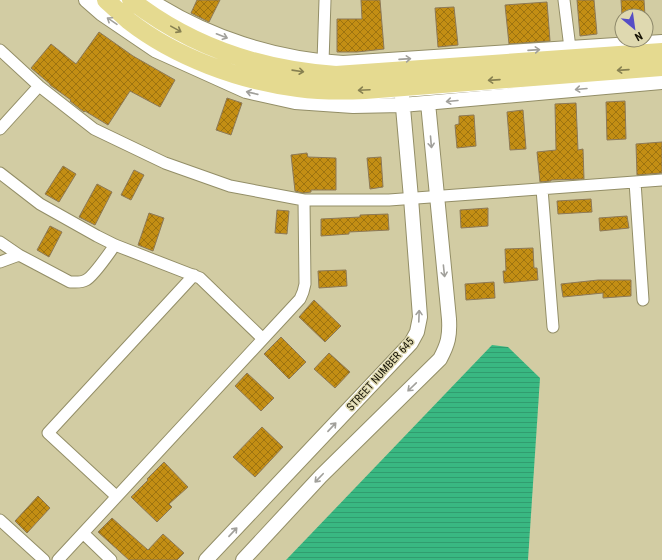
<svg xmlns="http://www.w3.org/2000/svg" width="662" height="560" font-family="'Roboto Condensed',sans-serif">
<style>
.water{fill:url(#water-rules)}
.building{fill:url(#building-cross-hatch);stroke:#8d7957}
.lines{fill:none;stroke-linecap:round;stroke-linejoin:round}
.minor-casing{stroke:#938e67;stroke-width:13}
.tertiary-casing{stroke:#938e67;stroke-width:16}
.primary-casing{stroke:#fff;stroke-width:20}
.minor{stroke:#fff;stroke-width:11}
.tertiary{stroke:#fff;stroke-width:14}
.primary{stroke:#e5da90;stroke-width:18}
.oneway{stroke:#a1a09b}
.oneway2{stroke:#878051}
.labels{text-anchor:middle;stroke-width:3;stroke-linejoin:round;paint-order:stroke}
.street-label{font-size:11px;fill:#141104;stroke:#dfd9b0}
</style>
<defs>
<pattern id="water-rules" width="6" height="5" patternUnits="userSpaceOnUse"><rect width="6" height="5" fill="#39b882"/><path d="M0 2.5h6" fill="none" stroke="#319d6f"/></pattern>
<pattern id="building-cross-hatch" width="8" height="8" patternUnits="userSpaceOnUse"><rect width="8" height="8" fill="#c38e14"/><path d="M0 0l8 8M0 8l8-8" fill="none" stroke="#9d7310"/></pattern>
</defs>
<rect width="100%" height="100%" fill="#d2cca3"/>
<path class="water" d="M 492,345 L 508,347 L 540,378 L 528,560 L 286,560 Z"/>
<path class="building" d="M 197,0 L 220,0 L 209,22 L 191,13 Z
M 361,0 L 380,0 L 384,49 L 357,52 L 337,52 L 337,19 L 362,19 Z
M 577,0 L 594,0 L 597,34 L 580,36 Z
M 621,0 L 644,0 L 645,16 L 622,16 Z
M 547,2 L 550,41 L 509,44 L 505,5 Z
M 454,7 L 458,45 L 438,47 L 435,8 Z
M 99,32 L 133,56 L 175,80 L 160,107 L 130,91 L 108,125 L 85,111 L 84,112 L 70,101 L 71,100 L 50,85 L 50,84 L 31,68 L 51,44 L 76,64 Z
M 227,98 L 242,103 L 231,135 L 216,130 Z
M 625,101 L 626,139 L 607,140 L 606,102 Z
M 576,103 L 578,150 L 583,149 L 584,179 L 551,180 L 551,181 L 540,182 L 537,152 L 556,150 L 555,104 Z
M 523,110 L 526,149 L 510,150 L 507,112 Z
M 474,115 L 476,146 L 457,148 L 455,125 L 459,124 L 459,116 Z
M 662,142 L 662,173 L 637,175 L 636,144 Z
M 307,153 L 308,157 L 336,158 L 336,190 L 311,190 L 311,192 L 303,193 L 295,191 L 291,155 Z
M 381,157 L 383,187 L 370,189 L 367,158 Z
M 63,166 L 76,174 L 59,202 L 45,194 Z
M 134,170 L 144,175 L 131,200 L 121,195 Z
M 97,184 L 112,192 L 95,225 L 79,217 Z
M 591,199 L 592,212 L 558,214 L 557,201 Z
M 488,208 L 488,226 L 461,228 L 460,210 Z
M 277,210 L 289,211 L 287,234 L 275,233 Z
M 149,213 L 164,218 L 153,251 L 138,245 Z
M 388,214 L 389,230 L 349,232 L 349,234 L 321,236 L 321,219 L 360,217 L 360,215 Z
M 627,216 L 629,228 L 600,231 L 599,218 Z
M 50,226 L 62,232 L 49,257 L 37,250 Z
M 533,248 L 534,268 L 537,268 L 538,280 L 504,283 L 503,271 L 506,271 L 505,249 Z
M 346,270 L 347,286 L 319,288 L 318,271 Z
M 598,280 L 631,280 L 631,296 L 603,298 L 603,293 L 563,297 L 561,284 Z
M 494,282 L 495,298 L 466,300 L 465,284 Z
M 314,300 L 341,326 L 325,342 L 299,317 Z
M 281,337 L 306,362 L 289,379 L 264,354 Z
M 329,353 L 350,372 L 335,388 L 314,369 Z
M 247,373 L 274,398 L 261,411 L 235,386 Z
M 262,427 L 283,447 L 255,477 L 233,457 Z
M 164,462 L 188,487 L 169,504 L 172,507 L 157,522 L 131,497 L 148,480 L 147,479 Z
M 38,496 L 50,508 L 27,533 L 15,521 Z
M 112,518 L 148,550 L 163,534 L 184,553 L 177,560 L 129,560 L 98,532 Z"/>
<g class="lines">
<g class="minor-casing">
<path id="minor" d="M 564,0 L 570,48
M 0,50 L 39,86 L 94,129 L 165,163 L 230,186 L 304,200 L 389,200 L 662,180
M 323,62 L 325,0
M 0,129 L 39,86
M 0,173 L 40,204 L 97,236 L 115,245 L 200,278 L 262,338
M 635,182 L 643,300
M 542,189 L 553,327
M 0,242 L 19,255
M 0,262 L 19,255 L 70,282 C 75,282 81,283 86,280 C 94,276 109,253 115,245
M 116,496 L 48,433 L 194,275
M 0,520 L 44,560
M 83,533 L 111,560
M 58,560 L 300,299 L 303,292 L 305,284 L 304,200"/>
</g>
<g class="tertiary-casing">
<path id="tertiary" d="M 86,0 L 102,14 L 155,50 L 246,91 L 295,102 L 353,106 L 402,105 L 662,82
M 150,0 C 207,37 275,59 343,63 L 662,42
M 206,560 L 411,343 L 417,332 L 420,317 L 411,198 L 402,96
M 243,560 L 321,476 L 440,359 C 448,344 450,336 449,319 L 428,103"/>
</g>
<g class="primary-casing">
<path id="primary" d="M 106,0 C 114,7 121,14 129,21 C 175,57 240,81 298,88 C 320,91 343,91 365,90 L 662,67
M 131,0 C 190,46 261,70 336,75 L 662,52"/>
</g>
<use href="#minor" class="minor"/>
<use href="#tertiary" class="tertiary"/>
<use href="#primary" class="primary"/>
</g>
<defs><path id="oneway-shaft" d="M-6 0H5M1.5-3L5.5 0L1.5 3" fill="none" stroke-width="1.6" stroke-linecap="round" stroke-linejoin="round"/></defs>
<g class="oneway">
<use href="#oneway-shaft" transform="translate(112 21) rotate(-146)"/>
<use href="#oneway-shaft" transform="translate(222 36) rotate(21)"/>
<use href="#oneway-shaft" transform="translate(534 50) rotate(-4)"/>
<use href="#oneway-shaft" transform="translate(405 59) rotate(-4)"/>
<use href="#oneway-shaft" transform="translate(581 89) rotate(175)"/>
<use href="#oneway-shaft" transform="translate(252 93) rotate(-167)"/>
<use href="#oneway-shaft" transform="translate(452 101) rotate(175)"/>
<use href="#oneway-shaft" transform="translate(431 142) rotate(85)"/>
<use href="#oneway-shaft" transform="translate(444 271) rotate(84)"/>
<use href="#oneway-shaft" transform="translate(419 316) rotate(-88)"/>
<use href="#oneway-shaft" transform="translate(412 387) rotate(136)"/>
<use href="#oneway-shaft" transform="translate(332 427) rotate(-47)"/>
<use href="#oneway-shaft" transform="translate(319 478) rotate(134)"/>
<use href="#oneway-shaft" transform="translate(233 532) rotate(-47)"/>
</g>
<g class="oneway2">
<use href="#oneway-shaft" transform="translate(176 29) rotate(29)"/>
<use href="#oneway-shaft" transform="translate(623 70) rotate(176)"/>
<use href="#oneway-shaft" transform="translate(298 71) rotate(8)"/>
<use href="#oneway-shaft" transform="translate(494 80) rotate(176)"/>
<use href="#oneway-shaft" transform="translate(364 90) rotate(177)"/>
</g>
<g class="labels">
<g class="street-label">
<text transform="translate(380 374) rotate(-48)" y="4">STREET NUMBER 645</text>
</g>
</g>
<g transform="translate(634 28) rotate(151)"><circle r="19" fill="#dfd9b0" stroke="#8e896b"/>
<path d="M0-3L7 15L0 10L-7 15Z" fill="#564ec5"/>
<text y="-6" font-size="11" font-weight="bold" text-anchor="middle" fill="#141104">N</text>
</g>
</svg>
